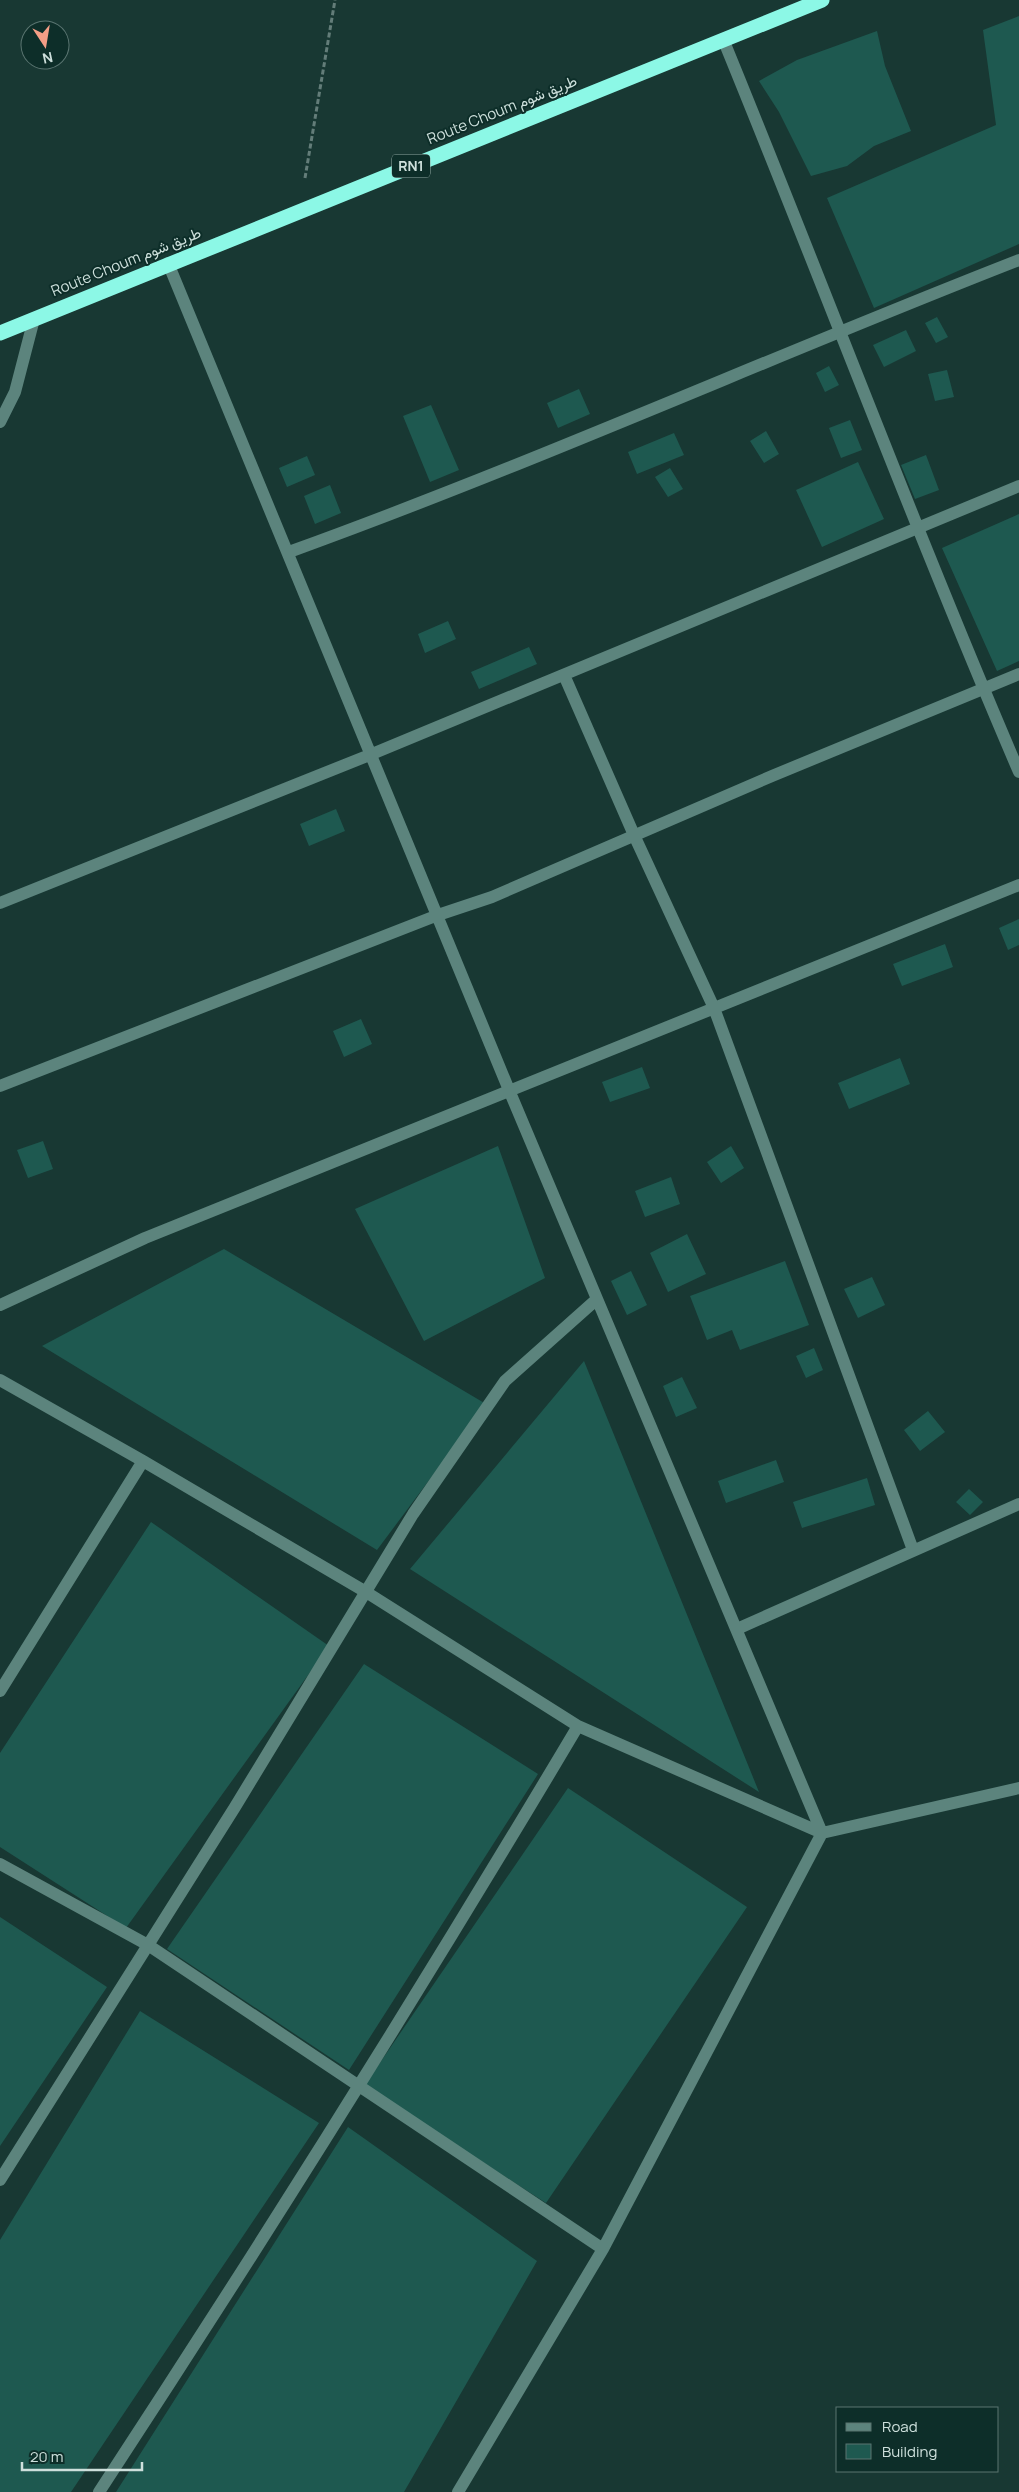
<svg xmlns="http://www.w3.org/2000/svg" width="1019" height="2492" font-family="Manrope,Vazirmatn,sans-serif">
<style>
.building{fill:#1e5950}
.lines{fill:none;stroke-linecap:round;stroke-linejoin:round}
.path{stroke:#637d79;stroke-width:3;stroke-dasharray:5 2.5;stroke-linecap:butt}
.minor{stroke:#5c847d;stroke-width:12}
.highway{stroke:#8cf8e6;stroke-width:15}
.labels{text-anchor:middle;stroke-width:4;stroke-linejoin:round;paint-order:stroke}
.shield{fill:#0d2e29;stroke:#94aba6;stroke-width:1}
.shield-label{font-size:14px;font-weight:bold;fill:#cee0dc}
.street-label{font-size:15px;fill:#cee0dc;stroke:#0d2e29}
</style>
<rect width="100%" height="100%" fill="#183833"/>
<path class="building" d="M 1019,16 L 1019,244 L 874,308 L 827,198 L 996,125 L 983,30 Z
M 877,31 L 885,66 L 911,131 L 874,146 L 847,166 L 811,176 L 779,112 L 759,81 L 797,60 Z
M 937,317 L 948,337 L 936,343 L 925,323 Z
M 906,330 L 916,351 L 884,367 L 873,345 Z
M 829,366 L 839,385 L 825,392 L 816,373 Z
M 947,370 L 954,397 L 935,401 L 928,374 Z
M 579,389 L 590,414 L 558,428 L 547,403 Z
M 431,405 L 459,470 L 430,482 L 403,416 Z
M 850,420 L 862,450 L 841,458 L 829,428 Z
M 766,431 L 779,454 L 764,463 L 750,441 Z
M 674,433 L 684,455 L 637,474 L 628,452 Z
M 926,455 L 939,490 L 915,499 L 901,465 Z
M 307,456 L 315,475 L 287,487 L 279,468 Z
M 858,462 L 884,519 L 822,547 L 796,490 Z
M 670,468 L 683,489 L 668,497 L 655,477 Z
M 330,485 L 341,513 L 315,524 L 304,496 Z
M 1019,514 L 1019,661 L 997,671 L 942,548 Z
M 448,621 L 456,639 L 425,653 L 418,634 Z
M 529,647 L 537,664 L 479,689 L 471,672 Z
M 336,809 L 345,831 L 309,846 L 300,824 Z
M 1019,919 L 1019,945 L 1008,950 L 999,928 Z
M 945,944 L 953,967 L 902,986 L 893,964 Z
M 361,1019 L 372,1044 L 344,1057 L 333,1031 Z
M 900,1058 L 910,1084 L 849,1109 L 838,1083 Z
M 642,1067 L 650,1088 L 610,1102 L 602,1082 Z
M 43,1141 L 53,1169 L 28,1178 L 17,1150 Z
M 498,1146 L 545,1278 L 424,1341 L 355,1209 Z
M 731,1146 L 744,1168 L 721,1183 L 707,1162 Z
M 671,1177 L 680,1204 L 645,1217 L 635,1191 Z
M 687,1234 L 706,1274 L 668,1292 L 650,1253 Z
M 224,1249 L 486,1404 L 377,1550 L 42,1346 Z
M 785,1261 L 809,1325 L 740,1350 L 732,1330 L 707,1340 L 690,1296 Z
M 631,1271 L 647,1305 L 627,1315 L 611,1281 Z
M 872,1277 L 885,1305 L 858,1318 L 844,1289 Z
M 814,1348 L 823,1370 L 806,1378 L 796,1356 Z
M 584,1361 L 759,1792 L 410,1569 Z
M 682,1377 L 697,1408 L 676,1417 L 663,1386 Z
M 928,1411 L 945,1432 L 920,1451 L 904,1430 Z
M 776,1460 L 784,1482 L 726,1503 L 718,1481 Z
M 867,1478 L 875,1505 L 802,1528 L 793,1502 Z
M 969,1489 L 983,1502 L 970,1515 L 956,1502 Z
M 151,1522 L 329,1646 L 126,1928 L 0,1847 L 0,1753 Z
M 364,1664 L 538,1774 L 349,2070 L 167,1949 Z
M 568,1788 L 747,1907 L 546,2203 L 364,2086 Z
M 0,1917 L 107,1987 L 0,2146 Z
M 140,2011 L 319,2123 L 71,2492 L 0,2492 L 0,2240 Z
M 348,2127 L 537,2261 L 404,2492 L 116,2492 Z"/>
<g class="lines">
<path class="path" d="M 305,178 L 335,0"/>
<path class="minor" d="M 723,39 C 823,283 915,530 1019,772
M 168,263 L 509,1090 L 822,1833 L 603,2249 L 458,2492
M 0,422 L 15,392 L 34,319
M 289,552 C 535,463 775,355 1019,260
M 564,675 L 634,835 L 714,1008 L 913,1550
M 0,903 L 372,754 L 1019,486
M 0,1086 L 438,915 L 492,897 L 772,776 L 1019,674
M 0,1305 L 145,1238 L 1019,885
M 0,1380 L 143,1461 L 366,1592 L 578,1726 L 822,1833 L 1019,1788
M 737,1629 L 1019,1504
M 0,1691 L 143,1461
M 0,1864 L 148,1945 L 603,2249
M 0,2180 L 235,1807 L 413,1514 L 505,1381 L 597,1299
M 99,2492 C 264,2240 424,1985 578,1726"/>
<path class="highway" d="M 0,333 L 822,0"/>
</g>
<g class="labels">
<rect class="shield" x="392" y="154.5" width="38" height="23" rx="4"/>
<g class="shield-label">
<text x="411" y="171">RN1</text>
</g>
<g class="street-label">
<text transform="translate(502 110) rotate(-22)" y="5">Route Choum طريق شوم</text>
<text transform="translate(126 262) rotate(-22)" y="5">Route Choum طريق شوم</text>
</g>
</g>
<rect x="836" y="2407" width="162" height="65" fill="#0d2e29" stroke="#5a7571"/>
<rect x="846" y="2423" width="25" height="8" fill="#5c847d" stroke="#5a7571"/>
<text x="882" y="2432" font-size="15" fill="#cee0dc">Road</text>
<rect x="846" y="2444" width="25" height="15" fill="#1e5950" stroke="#5a7571"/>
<text x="882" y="2457" font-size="15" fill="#cee0dc">Building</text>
<g transform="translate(45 45) rotate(168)"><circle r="24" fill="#0d2e29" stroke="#5a7571"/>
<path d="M0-4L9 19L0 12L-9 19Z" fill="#f49e86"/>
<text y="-8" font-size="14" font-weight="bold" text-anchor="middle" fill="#cee0dc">N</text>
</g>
<path d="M22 2462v8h120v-8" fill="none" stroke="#cee0dc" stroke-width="2.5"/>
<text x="30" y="2462" font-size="15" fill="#cee0dc" stroke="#0d2e29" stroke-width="4" paint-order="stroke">20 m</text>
</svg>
